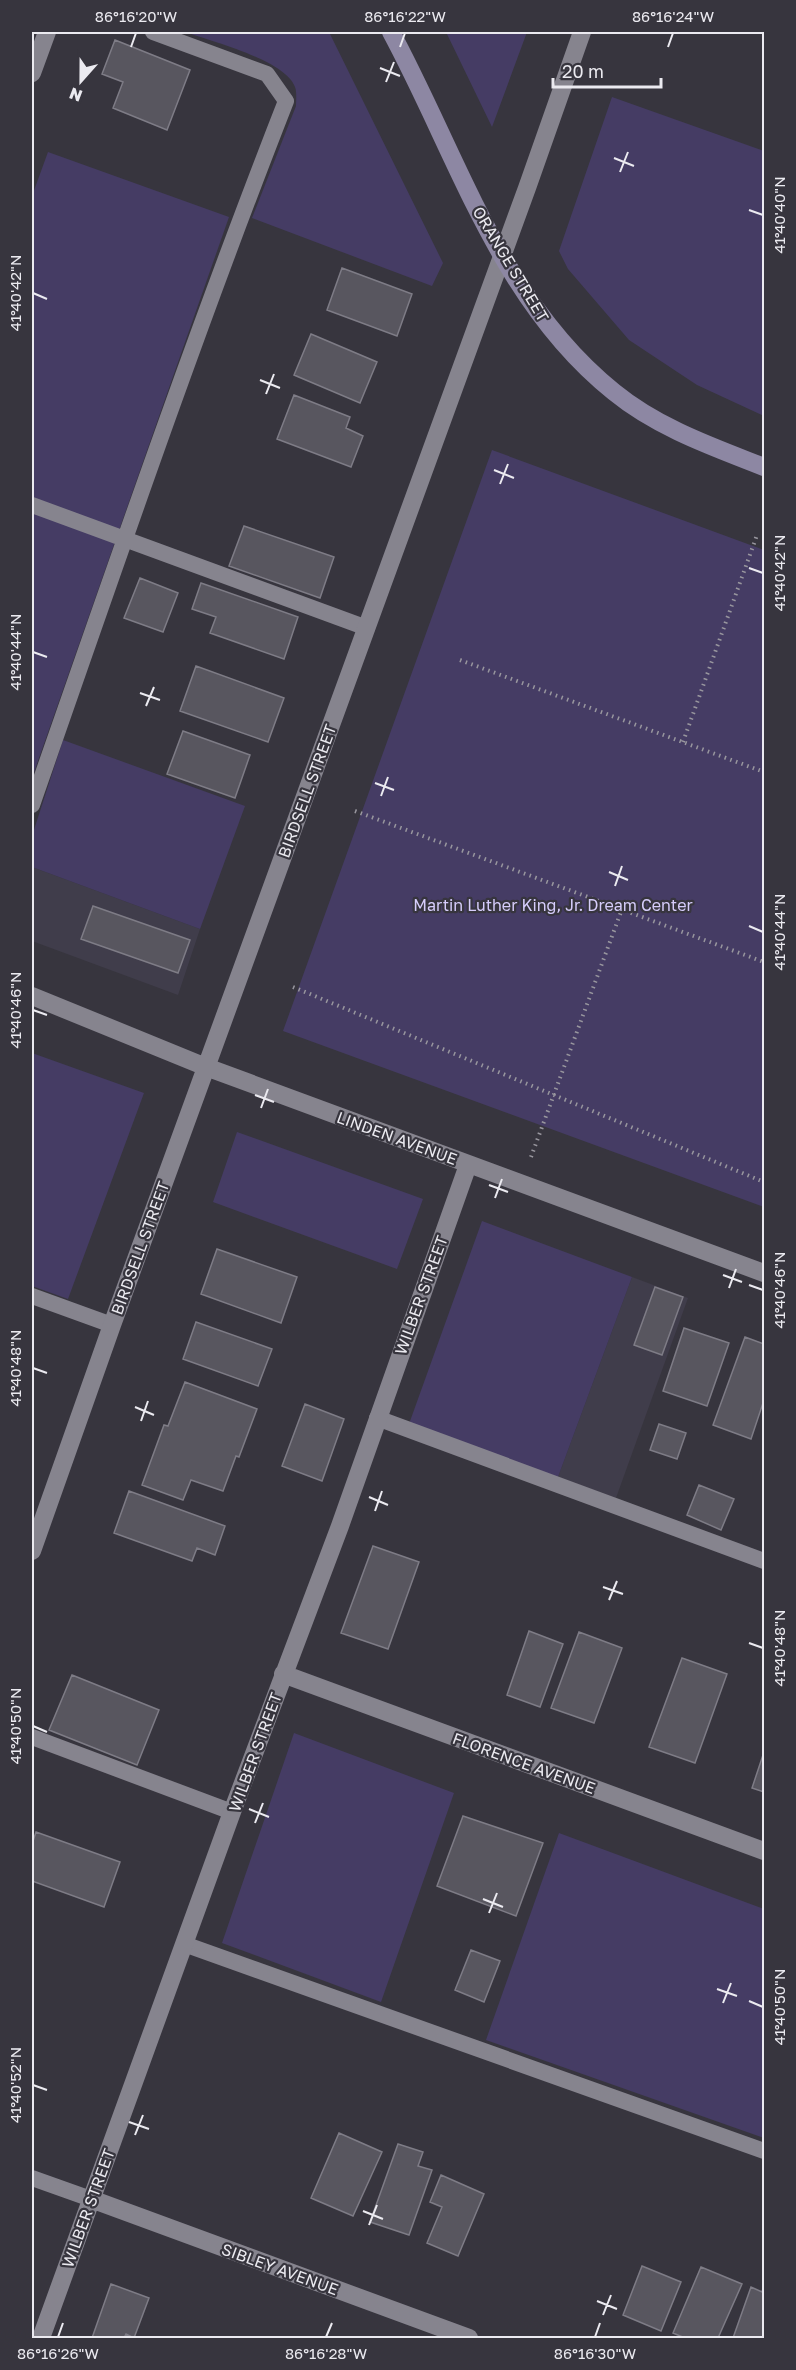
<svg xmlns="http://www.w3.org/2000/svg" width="796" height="2370" font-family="'Golos Text',sans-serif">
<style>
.built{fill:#403d4b}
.green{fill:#453c64}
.building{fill:#58565f;stroke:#7e7c86;stroke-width:1.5}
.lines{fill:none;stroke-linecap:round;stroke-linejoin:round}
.path{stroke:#98969e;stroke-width:4;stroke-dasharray:1.5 4.5;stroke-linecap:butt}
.lane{stroke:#86848e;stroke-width:16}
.street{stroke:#86848e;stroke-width:18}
.secondary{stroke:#8d87a3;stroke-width:18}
.ticks{fill:none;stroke:#ebeaf0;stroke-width:2}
.labels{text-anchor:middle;stroke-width:4.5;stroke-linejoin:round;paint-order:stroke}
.street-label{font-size:16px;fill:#ebeaf0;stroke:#37353e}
.park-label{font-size:16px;fill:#d6cdfb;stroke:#37353e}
.neatline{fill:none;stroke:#ebeaf0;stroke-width:2}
.ticks-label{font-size:15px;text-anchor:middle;fill:#ebeaf0}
</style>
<rect width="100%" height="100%" fill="#37353e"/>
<path class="built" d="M 32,867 L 200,929 L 178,995 L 32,941 Z
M 632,1277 L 688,1298 L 616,1498 L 558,1477 Z"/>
<path class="green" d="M 185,32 L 329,32 L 443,263 L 432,286 L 252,218 L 296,106 C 296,101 297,92 295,87 C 285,60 211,41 185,32 Z
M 446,32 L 527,32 L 492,127 Z
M 612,97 L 764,151 L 764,416 L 697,385 L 629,340 L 568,269 L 559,251 Z
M 48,152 L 229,217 L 32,778 L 32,196 Z
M 492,450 L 764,550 L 764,1207 L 283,1031 Z
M 63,740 L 245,806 L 200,929 L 32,867 L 32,836 Z
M 32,1053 L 144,1093 L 68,1299 L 32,1286 Z
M 237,1132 L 423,1199 L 397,1269 L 213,1202 Z
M 482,1221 L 632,1277 L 558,1477 L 409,1424 Z
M 294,1733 L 454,1793 L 381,2002 L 222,1943 Z
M 559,1833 L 764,1909 L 764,2138 L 486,2040 Z"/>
<path class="building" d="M 115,40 L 190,70 L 167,130 L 113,108 L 123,82 L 102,74 Z
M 342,268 L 412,294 L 397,336 L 327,310 Z
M 311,334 L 377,362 L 360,403 L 294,375 Z
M 294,395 L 350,417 L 346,428 L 363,436 L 351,467 L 277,439 Z
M 244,526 L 334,557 L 320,598 L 229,566 Z
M 140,578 L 178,593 L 163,632 L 124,618 Z
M 201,583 L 298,617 L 284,659 L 210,633 L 216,617 L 192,609 Z
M 196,666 L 284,698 L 268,742 L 180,711 Z
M 183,731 L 250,755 L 235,798 L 167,774 Z
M 93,906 L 190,940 L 178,973 L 81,939 Z
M 217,1249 L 297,1277 L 281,1323 L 201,1294 Z
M 655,1287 L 683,1297 L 662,1355 L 634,1345 Z
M 196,1322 L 272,1349 L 258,1386 L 183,1359 Z
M 684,1328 L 729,1343 L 707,1406 L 663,1391 Z
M 745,1337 L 764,1344 L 764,1400 L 751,1439 L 713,1425 Z
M 185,1382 L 257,1409 L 239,1457 L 236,1456 L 223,1491 L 191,1480 L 183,1500 L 142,1485 L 164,1425 L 168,1426 Z
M 305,1404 L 344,1419 L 322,1481 L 282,1466 Z
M 659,1424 L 686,1433 L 677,1459 L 650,1450 Z
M 699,1485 L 734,1499 L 721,1530 L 687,1515 Z
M 129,1491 L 225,1526 L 215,1555 L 197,1548 L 192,1561 L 114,1533 Z
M 373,1546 L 419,1562 L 388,1649 L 341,1633 Z
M 529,1631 L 563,1644 L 540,1707 L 507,1695 Z
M 579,1632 L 622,1648 L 594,1723 L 551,1708 Z
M 682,1658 L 727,1674 L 695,1763 L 649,1747 Z
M 72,1675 L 159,1710 L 137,1765 L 49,1730 Z
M 764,1752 L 764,1792 L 752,1788 Z
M 463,1816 L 543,1843 L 516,1916 L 437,1886 Z
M 36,1832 L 120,1862 L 104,1907 L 32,1881 L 32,1844 Z
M 471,1950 L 500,1961 L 484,2002 L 455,1990 Z
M 339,2133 L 382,2152 L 353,2216 L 311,2198 Z
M 398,2144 L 423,2152 L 418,2166 L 432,2170 L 409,2235 L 370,2222 Z
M 441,2175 L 484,2194 L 458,2256 L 427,2243 L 442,2207 L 430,2202 Z
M 642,2266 L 681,2282 L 661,2331 L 623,2315 Z
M 701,2267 L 742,2284 L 718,2338 L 685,2338 L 673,2333 Z
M 111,2284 L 149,2298 L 134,2338 L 126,2334 L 124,2338 L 92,2338 Z
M 764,2285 L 764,2338 L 733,2338 L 751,2287 L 762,2292 Z"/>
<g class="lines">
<path class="path" d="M 460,660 L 764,772
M 683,742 L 757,535
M 355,811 L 764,962
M 293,987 L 764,1182
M 531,1157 L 622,909"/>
<path class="lane" d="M 32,505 L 367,628
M 32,805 C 114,570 195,333 286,101 L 267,74 L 153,32
M 32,1296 L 112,1325
M 377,1418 L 764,1561
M 32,1737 L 232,1812
M 184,1944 L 764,2151
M 32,2178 L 91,2199"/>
<path class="street" d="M 32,73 L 47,32
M 32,996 L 206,1067 L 764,1273
M 32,1551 L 112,1325 L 527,188 L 582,32
M 283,1674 L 764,1851
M 91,2199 L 469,2338
M 41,2338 L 232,1812 L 340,1526 L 468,1165"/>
<path class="secondary" d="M 391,32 C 458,156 500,301 614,392 C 658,428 713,447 764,467"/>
</g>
<path class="ticks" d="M 131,47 L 136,33M 400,47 L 405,33M 668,47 L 673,33M 380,68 L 400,76M 386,82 L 394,62M 614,158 L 634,166M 620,172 L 628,152M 749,210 L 763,215M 33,293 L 47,299M 260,380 L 280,388M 266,394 L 274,374M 494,470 L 514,478M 500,484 L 508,464M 749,568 L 763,573M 33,652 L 47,657M 140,693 L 160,700M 146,706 L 154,687M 375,783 L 394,790M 381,796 L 388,777M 609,872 L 628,880M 615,886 L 622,866M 749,926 L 763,932M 33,1010 L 47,1015M 255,1095 L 274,1102M 261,1108 L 268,1089M 489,1185 L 508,1192M 495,1198 L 502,1179M 723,1275 L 742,1282M 749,1285 L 763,1290M 729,1288 L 736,1269M 33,1368 L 47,1373M 135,1407 L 154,1415M 141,1421 L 148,1401M 369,1497 L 388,1505M 375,1511 L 382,1491M 603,1587 L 623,1594M 609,1600 L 617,1581M 749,1643 L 763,1648M 33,1726 L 47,1732M 249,1809 L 269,1817M 255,1823 L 263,1803M 483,1899 L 503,1907M 489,1913 L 497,1893M 717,1989 L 737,1996M 749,2001 L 763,2007M 723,2003 L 731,1983M 33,2085 L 47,2090M 129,2122 L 149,2129M 135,2135 L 143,2115M 363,2211 L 383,2219M 369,2225 L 377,2205M 597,2301 L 617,2309M 603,2315 L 611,2295M 58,2337 L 63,2323M 326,2337 L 332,2323M 595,2337 L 600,2323"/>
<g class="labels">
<g class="street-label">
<text transform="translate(511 264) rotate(59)" y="6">ORANGE STREET</text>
<text transform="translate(307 791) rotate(-70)" y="6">BIRDSELL STREET</text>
<text transform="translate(397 1138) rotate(20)" y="6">LINDEN AVENUE</text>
<text transform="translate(140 1248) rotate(-70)" y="6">BIRDSELL STREET</text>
<text transform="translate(421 1295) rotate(-70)" y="6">WILBER STREET</text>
<text transform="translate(255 1752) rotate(-70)" y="6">WILBER STREET</text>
<text transform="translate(524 1763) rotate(20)" y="6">FLORENCE AVENUE</text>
<text transform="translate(88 2208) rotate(-70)" y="6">WILBER STREET</text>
<text transform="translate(280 2269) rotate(20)" y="6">SIBLEY AVENUE</text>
</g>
<g class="park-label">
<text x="553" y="911">Martin Luther King, Jr. Dream Center</text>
</g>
</g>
<rect width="796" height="2370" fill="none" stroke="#37353e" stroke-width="66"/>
<g transform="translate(81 81) rotate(201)" stroke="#37353e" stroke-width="4.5" paint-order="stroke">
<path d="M0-4.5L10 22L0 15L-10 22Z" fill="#ebeaf0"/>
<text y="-9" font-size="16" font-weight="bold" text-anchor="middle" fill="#ebeaf0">N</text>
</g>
<path d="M553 78v9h108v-9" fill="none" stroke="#ebeaf0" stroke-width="3"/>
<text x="562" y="78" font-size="18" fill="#ebeaf0" stroke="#37353e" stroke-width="4.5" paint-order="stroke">20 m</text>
<rect x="33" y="33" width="730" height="2304" class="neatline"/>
<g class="ticks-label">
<text x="136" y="22">86°16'20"W</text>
<text x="405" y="22">86°16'22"W</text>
<text x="673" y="22">86°16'24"W</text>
<text transform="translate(780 215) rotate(-90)" y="5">41°40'40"N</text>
<text transform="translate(16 293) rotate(-90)" y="5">41°40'42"N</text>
<text transform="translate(780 573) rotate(-90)" y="5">41°40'42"N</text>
<text transform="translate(16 652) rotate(-90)" y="5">41°40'44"N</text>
<text transform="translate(780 932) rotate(-90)" y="5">41°40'44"N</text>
<text transform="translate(16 1010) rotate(-90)" y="5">41°40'46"N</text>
<text transform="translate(780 1290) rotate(-90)" y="5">41°40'46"N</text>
<text transform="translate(16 1368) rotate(-90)" y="5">41°40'48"N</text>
<text transform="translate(780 1648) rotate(-90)" y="5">41°40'48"N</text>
<text transform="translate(16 1726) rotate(-90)" y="5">41°40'50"N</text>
<text transform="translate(780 2007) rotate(-90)" y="5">41°40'50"N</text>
<text transform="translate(16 2085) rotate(-90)" y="5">41°40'52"N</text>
<text x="58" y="2359">86°16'26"W</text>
<text x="326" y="2359">86°16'28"W</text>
<text x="595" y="2359">86°16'30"W</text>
</g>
</svg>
